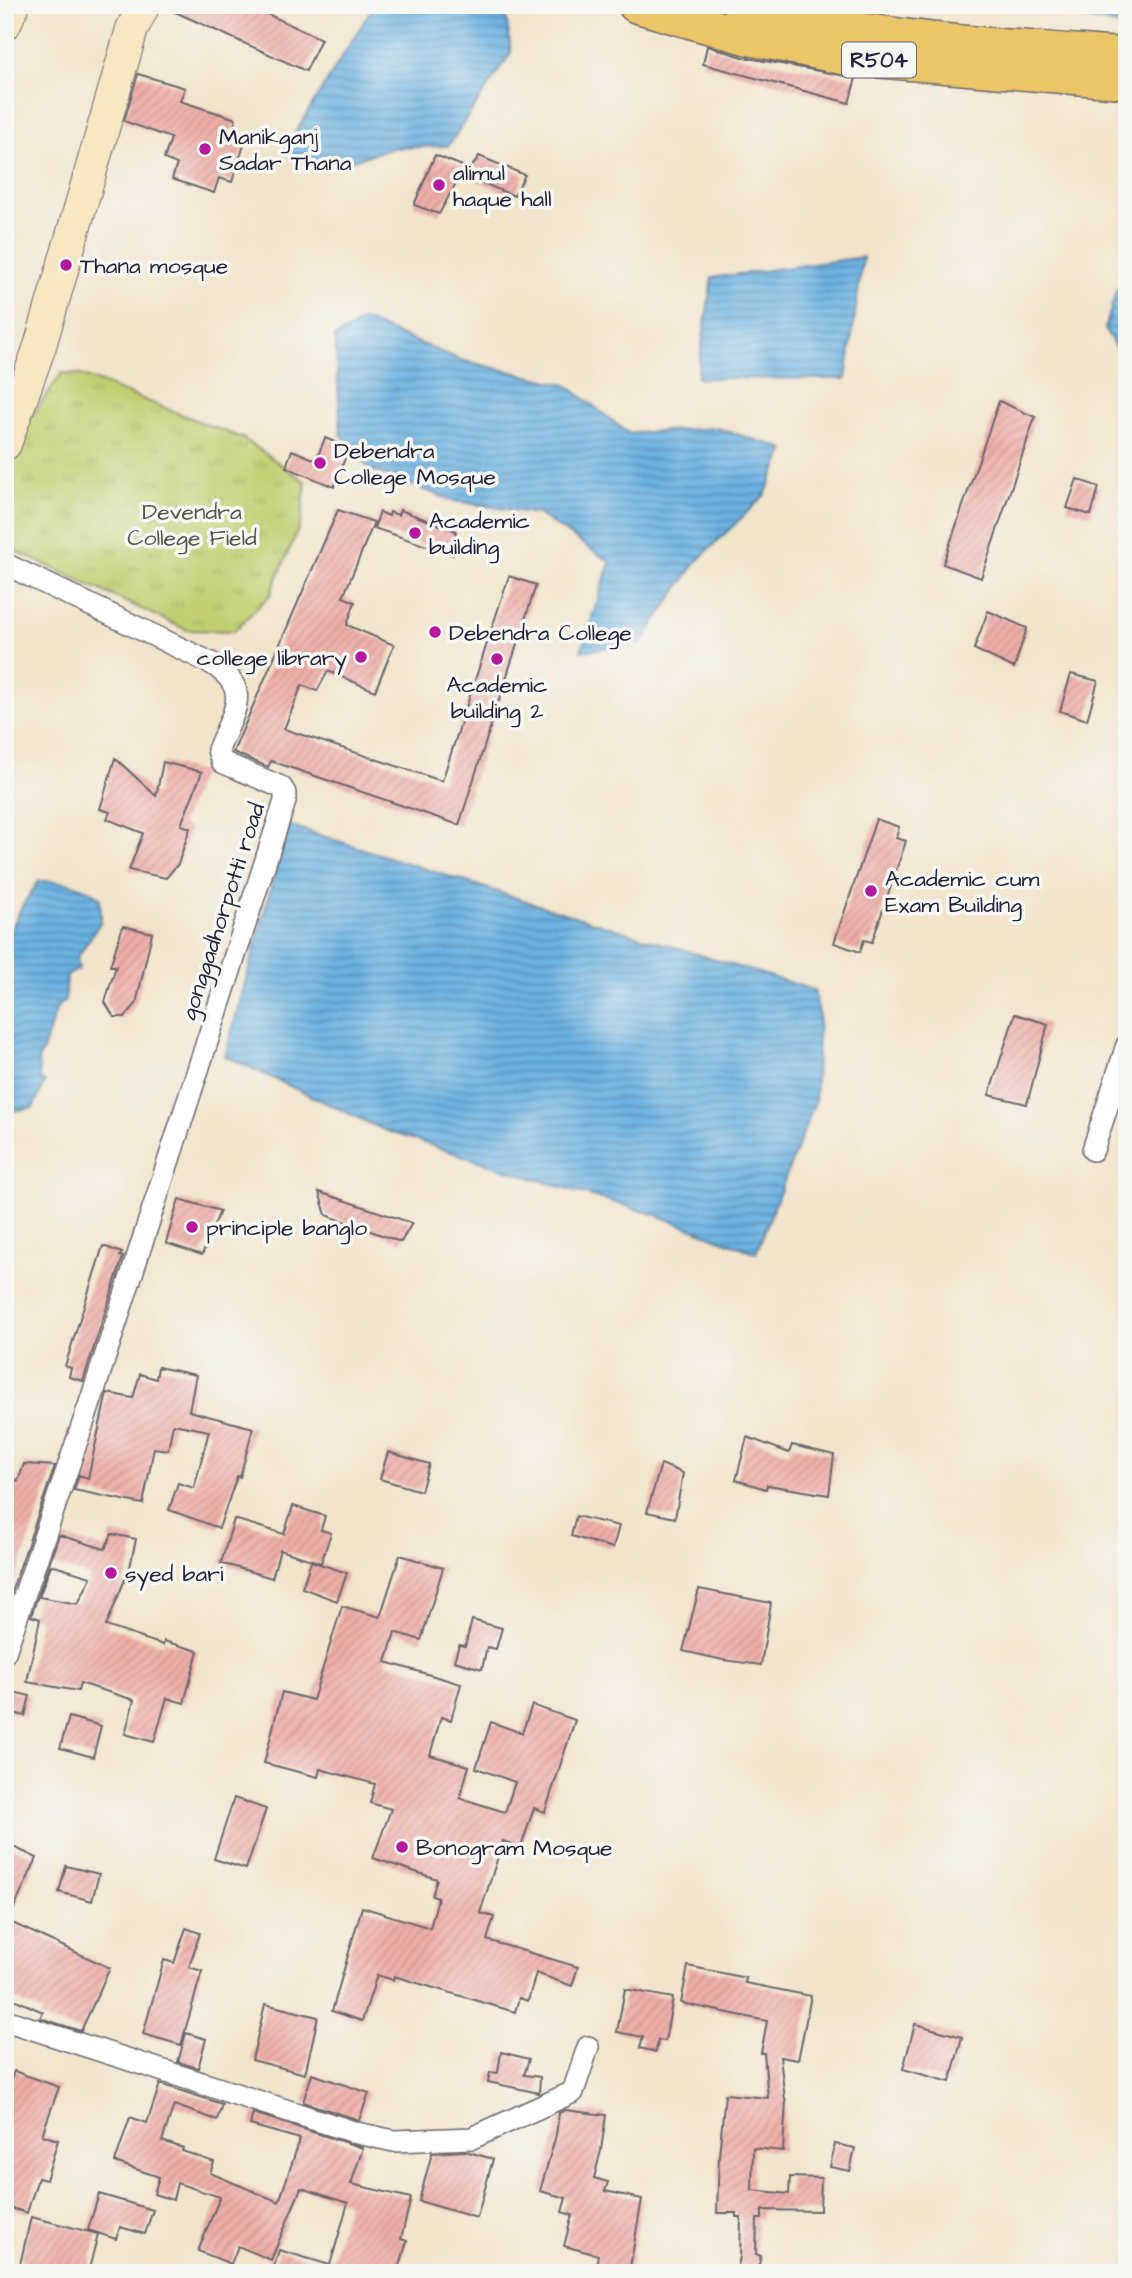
<svg xmlns="http://www.w3.org/2000/svg" width="1132" height="2278" font-family="'Architects Daughter',sans-serif">
<style>
.grass{fill:url(#grass-tufts);stroke:#727856;stroke-width:2}
.water{fill:url(#water-rules);stroke:#466a8e;stroke-width:2}
.building{fill:url(#building-hatch);fill-rule:evenodd}
.lines{fill:none;stroke-linecap:round;stroke-linejoin:round}
.street-casing{stroke:#6a666d;stroke-width:24}
.secondary-casing{stroke:#6a666d;stroke-width:34}
.primary-casing{stroke:#6a666d;stroke-width:38}
.street{stroke:#fff;stroke-width:21}
.secondary{stroke:#f7e8c3;stroke-width:32}
.primary{stroke:#ebc669;stroke-width:35}
.poi-dot{fill:#b5179e;stroke:#f6f6f2;stroke-width:2.5}
.labels{text-anchor:middle;stroke-width:7;stroke-linejoin:round;paint-order:stroke}
.shield{fill:#f6f6f2;stroke:#626272;stroke-width:2}
.shield-label{font-size:21px;font-weight:bold;fill:#22223b}
.poi-label{font-size:23px;fill:#22223b;stroke:#f6f6f2;text-anchor:start}
.park-label{font-size:23px;fill:#52564b;stroke:#f6f6f2}
.street-label{font-size:23px;fill:#22223b;stroke:#f6f6f2}
</style>
<defs>
<pattern id="grass-tufts" width="24" height="20" patternUnits="userSpaceOnUse" patternTransform="scale(1.75)"><rect width="24" height="20" fill="#c1cf71"/><path d="M3 7l-1-3M5 7V3M7 7l1-3M15 17l-1-3M17 17v-4M19 17l1-3" fill="none" stroke="#a6b163"/></pattern>
<pattern id="water-rules" width="6" height="5" patternUnits="userSpaceOnUse" patternTransform="scale(1.75)"><rect width="6" height="5" fill="#6ab1e1"/><path d="M0 2.5h6" fill="none" stroke="#5790b8"/></pattern>
<pattern id="building-hatch" width="6" height="6" patternUnits="userSpaceOnUse" patternTransform="scale(1.75)"><rect width="6" height="6" fill="#efafa9"/><path d="M-1 1l2-2M0 6l6-6M5 7l2-2" fill="none" stroke="#cd9692"/></pattern>
</defs>
<rect width="100%" height="100%" fill="#f6f6f2"/>
<filter id="ink" filterUnits="userSpaceOnUse"><feTurbulence type="fractalNoise" baseFrequency=".0143" numOctaves="2"/><feDisplacementMap in="SourceGraphic" scale="14" xChannelSelector="R" yChannelSelector="G"/><feConvolveMatrix kernelMatrix="1 2 1 2 8 2 1 2 1" color-interpolation-filters="sRGB"/></filter>
<filter id="wash" filterUnits="userSpaceOnUse"><feTurbulence type="fractalNoise" baseFrequency=".00686" numOctaves="4" result="noise"/><feDisplacementMap in="SourceGraphic" scale="28" xChannelSelector="R" yChannelSelector="G"/><feGaussianBlur stdDeviation="1.57" result="paint"/><feColorMatrix in="noise" values="0 0 0 0 0 0 0 0 0 0 0 0 0 0 0 0 0 1.4 0 .05"/><feComposite in="paint" operator="in"/></filter>
<g filter="url(#wash)">
<rect width="100%" height="100%" fill="#f1e4cb"/>
<path class="grass" d="M 62,373 L 78,374 L 244,439 L 306,482 L 301,522 L 270,595 L 234,631 L 187,630 L 5,546 L 5,465 L 31,417 Z"/>
<path class="water" d="M 374,5 L 505,5 L 511,53 L 448,146 L 393,148 L 323,169 L 283,152 Z
M 1057,5 L 1127,5 L 1127,27 L 1059,14 Z
M 863,257 L 846,379 L 697,378 L 712,278 Z
M 1127,270 L 1127,360 L 1119,354 L 1105,329 L 1116,291 Z
M 363,320 L 461,360 L 567,385 L 628,433 L 717,428 L 785,449 L 765,495 L 696,562 L 641,643 L 581,651 L 610,562 L 538,514 L 454,501 L 369,469 L 341,434 L 335,337 Z
M 288,825 L 545,907 L 814,990 L 819,1014 L 815,1102 L 756,1253 L 656,1215 L 525,1176 L 384,1130 L 225,1056 Z
M 39,881 C 61,881 82,883 100,898 L 101,921 L 77,958 L 79,969 L 67,976 L 65,1000 L 57,1007 L 43,1050 L 38,1060 L 40,1080 L 45,1082 L 33,1108 L 10,1111 L 5,1117 L 5,943 L 22,906 Z"/>
<g id="blocks">
<path class="building" d="M 248,5 L 321,39 L 306,71 L 162,6 Z
M 707,46 L 743,57 L 856,78 L 849,103 L 703,64 Z
M 138,74 L 185,88 L 180,101 L 236,119 L 231,135 L 246,139 L 232,182 L 219,178 L 214,193 L 172,179 L 177,164 L 164,159 L 171,138 L 124,121 Z
M 435,155 L 465,167 L 439,214 L 414,205 Z
M 479,156 L 525,175 L 514,196 L 466,176 Z
M 999,401 L 1035,417 L 981,578 L 943,564 Z
M 325,438 L 349,448 L 334,487 L 286,467 L 292,450 L 316,460 Z
M 1077,479 L 1099,487 L 1091,515 L 1067,508 Z
M 338,510 L 374,522 L 343,597 L 355,602 L 347,625 L 394,645 L 375,691 L 328,671 L 317,691 L 302,685 L 284,729 L 442,781 L 509,576 L 536,585 L 459,825 L 271,761 L 268,767 L 233,752 Z
M 400,510 L 456,531 L 455,536 L 459,538 L 453,555 L 374,528 L 380,512 L 389,516 L 390,512 L 398,515 Z
M 988,611 L 1027,628 L 1014,668 L 974,649 Z
M 1071,674 L 1098,681 L 1087,720 L 1060,711 Z
M 115,758 L 156,796 L 163,762 L 202,772 L 181,825 L 190,828 L 178,864 L 166,878 L 129,870 L 143,833 L 107,819 L 110,812 L 100,809 Z
M 876,819 L 899,827 L 896,838 L 906,841 L 872,942 L 864,940 L 860,952 L 834,943 Z
M 123,926 L 152,933 L 136,1004 L 125,1017 L 114,1017 L 105,1002 L 116,966 L 110,966 Z
M 1015,1014 L 1048,1024 L 1027,1104 L 989,1095 Z
M 319,1192 L 412,1223 L 401,1242 L 326,1215 Z
M 179,1199 L 220,1211 L 202,1255 L 166,1243 Z
M 103,1246 L 122,1253 L 120,1256 L 123,1257 L 83,1381 L 69,1377 L 71,1368 L 65,1366 Z
M 158,1367 L 196,1375 L 189,1411 L 253,1428 L 240,1477 L 237,1476 L 219,1528 L 169,1510 L 178,1483 L 194,1488 L 209,1431 L 173,1424 L 168,1450 L 154,1448 L 143,1504 L 74,1490 L 79,1475 L 88,1478 L 107,1393 L 133,1398 L 140,1374 L 156,1379 Z
M 747,1437 L 789,1453 L 792,1445 L 834,1455 L 829,1495 L 767,1485 L 766,1489 L 736,1480 Z
M 388,1452 L 429,1464 L 421,1491 L 380,1479 Z
M 24,1464 L 55,1466 L 6,1607 L 5,1476 L 18,1481 Z
M 661,1464 L 683,1473 L 675,1518 L 647,1512 Z
M 293,1506 L 325,1516 L 321,1530 L 331,1533 L 321,1563 L 280,1550 L 272,1578 L 221,1563 L 234,1519 L 284,1534 Z
M 576,1516 L 619,1526 L 613,1548 L 571,1536 Z
M 112,1534 L 136,1539 L 130,1567 L 106,1626 L 163,1645 L 164,1641 L 198,1651 L 184,1703 L 167,1698 L 154,1742 L 125,1734 L 134,1700 L 80,1683 L 78,1691 L 27,1682 L 40,1619 L 31,1616 L 59,1535 L 105,1549 ZM 51,1565 L 91,1577 L 78,1604 L 39,1597 Z
M 400,1555 L 443,1568 L 421,1640 L 395,1632 L 386,1662 L 461,1684 L 451,1720 L 441,1717 L 430,1755 L 469,1766 L 460,1798 L 505,1812 L 515,1782 L 476,1768 L 491,1722 L 522,1733 L 532,1705 L 575,1720 L 545,1812 L 534,1808 L 521,1847 L 503,1841 L 480,1913 L 494,1917 L 487,1940 L 578,1967 L 572,1986 L 536,1973 L 528,2001 L 519,1998 L 515,2012 L 394,1976 L 393,1980 L 377,1975 L 362,2021 L 332,2011 L 362,1907 L 430,1928 L 438,1898 L 432,1896 L 437,1879 L 373,1858 L 391,1809 L 370,1803 L 375,1784 L 320,1769 L 318,1777 L 264,1763 L 282,1692 L 313,1700 L 342,1606 L 380,1617 Z
M 311,1561 L 347,1573 L 337,1601 L 302,1588 Z
M 699,1589 L 771,1603 L 761,1665 L 723,1660 L 683,1651 Z
M 472,1620 L 502,1628 L 496,1649 L 487,1647 L 482,1669 L 454,1661 L 459,1645 L 465,1646 Z
M 5,1690 L 30,1696 L 25,1716 L 5,1711 Z
M 69,1717 L 101,1726 L 93,1757 L 60,1748 Z
M 234,1798 L 266,1809 L 246,1869 L 214,1859 Z
M 5,1843 L 37,1858 L 8,1921 L 110,1968 L 81,2031 L 40,2018 L 43,2012 L 5,1995 Z
M 66,1866 L 99,1874 L 92,1901 L 59,1892 Z
M 186,1928 L 200,1933 L 189,1967 L 202,1971 L 181,2045 L 143,2034 L 164,1960 L 174,1963 Z
M 688,1966 L 746,1978 L 745,1983 L 811,1996 L 798,2060 L 780,2057 L 785,2100 L 786,2100 L 783,2151 L 753,2148 L 752,2190 L 789,2194 L 790,2177 L 821,2178 L 820,2211 L 762,2210 L 762,2219 L 757,2219 L 756,2254 L 761,2256 L 757,2273 L 736,2273 L 740,2257 L 741,2217 L 736,2217 L 736,2213 L 717,2213 L 719,2156 L 725,2094 L 768,2098 L 764,2053 L 761,2053 L 767,2021 L 681,2003 Z
M 625,1989 L 673,1998 L 665,2041 L 658,2040 L 656,2052 L 640,2048 L 643,2037 L 617,2032 Z
M 265,2004 L 318,2017 L 305,2074 L 252,2060 Z
M 915,2024 L 962,2037 L 950,2082 L 903,2069 Z
M 186,2033 L 206,2039 L 198,2068 L 178,2062 Z
M 501,2052 L 529,2059 L 524,2075 L 540,2077 L 539,2093 L 488,2082 L 490,2072 L 498,2073 Z
M 14,2071 L 59,2087 L 42,2135 L 58,2140 L 46,2180 L 38,2178 L 27,2213 L 5,2206 L 5,2097 Z
M 312,2074 L 369,2093 L 359,2120 L 303,2102 Z
M 160,2084 L 222,2104 L 217,2120 L 174,2105 L 162,2141 L 183,2148 L 182,2151 L 214,2162 L 210,2173 L 279,2202 L 300,2139 L 250,2125 L 253,2113 L 363,2148 L 351,2184 L 411,2198 L 401,2239 L 407,2241 L 398,2273 L 272,2273 L 279,2250 L 330,2265 L 348,2203 L 301,2188 L 271,2260 L 238,2246 L 231,2264 L 198,2251 L 220,2197 L 177,2183 L 173,2200 L 154,2194 L 159,2177 L 115,2162 L 130,2117 L 147,2123 Z
M 565,2110 L 606,2115 L 601,2150 L 594,2178 L 608,2182 L 605,2191 L 642,2199 L 629,2273 L 595,2273 L 598,2255 L 564,2246 L 572,2215 L 562,2212 L 566,2198 L 540,2191 L 556,2135 L 559,2113 Z
M 835,2144 L 855,2148 L 850,2171 L 830,2167 Z
M 465,2151 L 493,2159 L 477,2218 L 419,2201 L 432,2153 Z
M 99,2194 L 153,2210 L 145,2234 L 120,2227 L 116,2239 L 88,2230 Z
M 31,2217 L 98,2234 L 88,2273 L 18,2273 Z"/>
</g>
</g>
<g filter="url(#ink)">
<use href="#blocks" fill-opacity="0" stroke="#6a666d" stroke-width="2"/>
<g class="lines">
<g class="street-casing">
<path id="street" d="M 5,564 L 211,663 C 254,690 233,711 218,750 L 222,762 L 281,787 L 285,793 L 285,801 L 91,1400 L 5,1652
M 1093,1150 L 1127,1045
M 5,2020 L 357,2133 L 394,2141 L 472,2138 L 573,2092 L 588,2047"/>
</g>
<g class="secondary-casing">
<path id="secondary" d="M 5,24 L 13,5
M 5,444 L 40,346 L 132,29 L 144,5"/>
</g>
<g class="primary-casing">
<path id="primary" d="M 636,5 L 747,37 L 845,57 L 1127,81
M 740,5 C 865,40 998,46 1127,56"/>
</g>
<use href="#street" class="street"/>
<use href="#secondary" class="secondary"/>
<use href="#primary" class="primary"/>
</g>
</g>
<g class="poi-dot">
<circle cx="205" cy="149" r="7"/>
<circle cx="439" cy="185" r="7"/>
<circle cx="66" cy="265" r="7"/>
<circle cx="320" cy="463" r="7"/>
<circle cx="415" cy="533" r="7"/>
<circle cx="435" cy="632" r="7"/>
<circle cx="361" cy="657" r="7"/>
<circle cx="497" cy="659" r="7"/>
<circle cx="871" cy="891" r="7"/>
<circle cx="192" cy="1227" r="7"/>
<circle cx="111" cy="1573" r="7"/>
<circle cx="402" cy="1847" r="7"/>
</g>
<g class="labels">
<rect class="shield" x="842" y="42.5" width="74" height="35" rx="5"/>
<g class="shield-label">
<text x="879" y="67">R504</text>
</g>
<g class="poi-label">
<text x="219" y="144">Manikganj<tspan x="219" dy="26">Sadar Thana</tspan></text>
<text x="453" y="180">alimul<tspan x="453" dy="26">haque hall</tspan></text>
<text x="80" y="273">Thana mosque</text>
<text x="334" y="458">Debendra<tspan x="334" dy="26">College Mosque</tspan></text>
<text x="429" y="528">Academic<tspan x="429" dy="26">building</tspan></text>
<text x="449" y="640">Debendra College</text>
<text x="347" y="665" text-anchor="end">college library</text>
<text x="497" y="692" text-anchor="middle">Academic<tspan x="497" dy="26">building 2</tspan></text>
<text x="885" y="886">Academic cum<tspan x="885" dy="26">Exam Building</tspan></text>
<text x="206" y="1235">principle banglo</text>
<text x="125" y="1581">syed bari</text>
<text x="416" y="1855">Bonogram Mosque</text>
</g>
<g class="park-label">
<text x="192" y="519">Devendra<tspan x="192" dy="26">College Field</tspan></text>
</g>
<g class="street-label">
<text transform="translate(222 911) rotate(-72)" y="8">gonggadhorpotti road</text>
</g>
</g>
<rect width="1132" height="2278" fill="none" stroke="#f6f6f2" stroke-width="28"/>
</svg>
